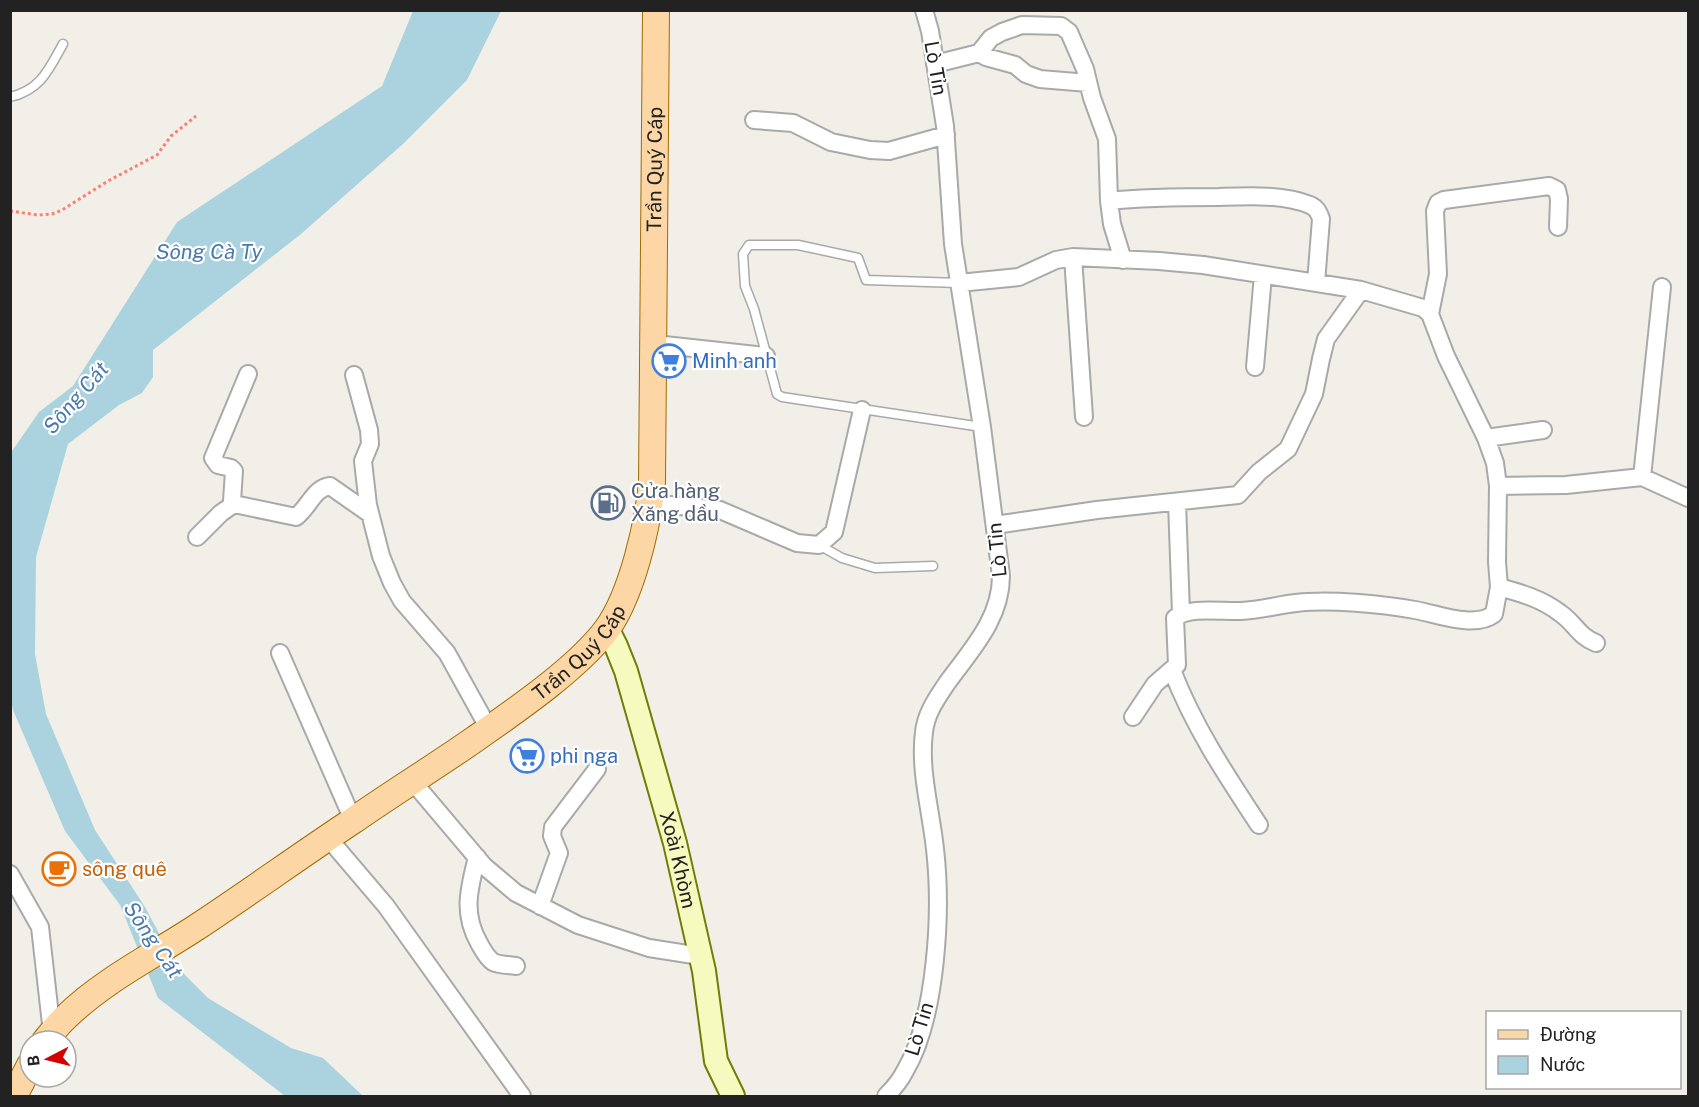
<svg xmlns="http://www.w3.org/2000/svg" width="1699" height="1107" font-family="'Public Sans',sans-serif">
<style>
.water{fill:#aad3df}
.lines{fill:none;stroke-linecap:round;stroke-linejoin:round}
.lane-casing{stroke:#a9a9a9;stroke-width:11}
.street-casing{stroke:#a9a9a9;stroke-width:20}
.secondary-casing{stroke:#707d05;stroke-width:26}
.primary-casing{stroke:#a06b00;stroke-width:28}
.path{stroke:#fa8072;stroke-width:3;stroke-dasharray:3 3;stroke-linecap:butt}
.lane{stroke:#fff;stroke-width:8}
.street{stroke:#fff;stroke-width:16}
.secondary{stroke:#f7fabf;stroke-width:22}
.primary{stroke:#fcd6a4;stroke-width:26}
.labels{text-anchor:middle;stroke-width:4.5;stroke-linejoin:round;paint-order:stroke}
.street-label{font-size:20px;fill:#222;stroke:#fff}
.shop-label{font-size:20px;fill:#366cbe;stroke:#fff;text-anchor:start}
.service-label{font-size:20px;fill:#4e5e75;stroke:#fff;text-anchor:start}
.food-label{font-size:20px;fill:#c56008;stroke:#fff;text-anchor:start}
.water-label{font-size:21px;font-style:italic;fill:#4a7aab;stroke:#fff}
</style>
<rect width="100%" height="100%" fill="#f2efe9"/>
<path class="water" d="M 413,11 L 501,11 L 467,80 L 403,144 L 301,234 L 153,350 L 153,377 L 142,393 L 119,405 L 68,444 L 36,557 L 35,654 L 46,714 L 95,830 L 145,907 L 177,967 L 208,998 L 291,1048 L 323,1058 L 363,1096 L 285,1096 L 158,998 L 120,905 L 65,831 L 13,710 L 11,701 L 10,454 L 39,412 L 73,386 L 177,222 L 382,86 Z"/>
<g class="lines">
<g class="lane-casing">
<path id="lane" d="M 10,97 C 41,90 49,69 63,44
M 959,283 L 866,280 L 858,258 L 798,245 L 749,245 L 743,254 L 745,286 L 754,309 L 777,394 L 782,397 L 982,427
M 819,545 L 842,558 L 875,568 L 933,566"/>
</g>
<g class="street-casing">
<path id="street" d="M 979,53 L 986,57 L 1015,65 L 1026,74 L 1040,79 L 1088,83
M 935,64 L 979,53 L 991,38 L 1002,32 L 1022,25 L 1061,26 L 1069,32 L 1085,69 L 1092,98 L 1107,139 L 1109,201 L 1112,224 L 1123,260
M 754,120 L 793,123 L 831,142 L 870,150 L 889,151 L 946,135
M 1109,201 C 1146,197 1182,197 1219,197 C 1248,196 1283,194 1310,205 C 1317,208 1319,213 1321,219 L 1316,283
M 1073,257 L 1084,417
M 959,283 L 1019,277 L 1056,260 L 1073,257 L 1159,261 L 1203,265 L 1361,290 L 1423,308 L 1430,314 L 1446,356 L 1486,438 L 1495,463 L 1498,486 L 1497,562 L 1499,587 L 1494,614 C 1474,629 1438,614 1415,610 C 1381,604 1330,599 1296,603 C 1278,605 1260,610 1241,611 C 1222,612 1189,606 1175,618 L 1177,665 L 1155,684 L 1133,717
M 1430,314 L 1438,274 L 1435,211 L 1438,203 L 1444,200 L 1549,186 L 1557,190 L 1559,199 L 1558,227
M 655,344 L 766,356
M 1255,367 L 1263,275
M 248,374 L 213,458 L 218,465 L 231,468 L 234,471 L 232,501 L 234,504 L 296,517 C 309,507 314,488 330,486 L 370,514
M 354,375 L 369,430 L 370,444 L 363,461 L 364,470 L 368,505 L 381,556 L 392,583 L 402,601 L 447,653 L 489,729
M 1486,438 L 1543,430
M 1642,477 L 1662,287
M 1498,486 L 1566,485 L 1642,477 L 1688,498
M 1177,502 L 1181,613
M 650,503 L 720,510 L 797,543 L 819,545 L 834,532 L 862,410
M 995,525 L 1097,510 L 1238,495 L 1259,472 L 1288,449 L 1314,394 L 1321,359 L 1326,339 L 1361,290
M 197,537 L 221,513 L 234,504
M 1499,587 C 1521,593 1542,599 1560,613 C 1575,623 1578,636 1596,643
M 280,653 L 353,820
M 1172,670 C 1194,727 1226,775 1259,825
M 413,782 L 484,866 L 516,893 L 578,925 L 649,948 L 700,956
M 329,839 L 386,906 L 522,1096
M 477,857 C 469,889 462,913 479,943 C 483,950 486,957 493,962 C 499,965 509,965 516,966
M 10,874 L 40,927 L 52,1033
M 540,906 L 559,853 L 552,836 L 553,827 L 597,769
M 886,1096 C 893,1089 900,1081 905,1071 C 937,1017 942,910 935,849 C 931,811 919,770 924,732 C 926,713 937,698 947,683 C 971,650 1001,619 1001,576 L 982,427 L 953,244 L 945,126 L 930,31 L 924,10"/>
</g>
<g class="secondary-casing">
<g id="secondary">
<path id="s1" d="M 607,628 L 616,646 L 626,671 L 675,843 L 704,971 L 716,1061 L 733,1096"/>
</g>
</g>
<g class="primary-casing">
<g id="primary">
<path id="s2" d="M 45,1041 C 52,1033 58,1024 66,1017 C 104,980 153,956 197,927 C 250,892 301,855 354,820 C 394,792 435,767 475,739 C 515,711 578,668 607,629 C 632,594 648,525 652,482 L 656,10"/>
<path d="M 14,1096 L 30,1065"/>
</g>
</g>
<path class="path" d="M 10,211 L 38,215 L 52,214 L 62,210 L 108,181 L 157,155 L 171,136 L 196,116"/>
<use href="#lane" class="lane"/>
<use href="#street" class="street"/>
<use href="#secondary" class="secondary"/>
<use href="#primary" class="primary"/>
</g>
<defs>
<g id="supermarket-ring" transform="scale(1.725)"><circle r="9.5" fill="#fff" stroke="#3f7fe0" stroke-width="1.5"/><path d="M-6-5.5h2.5l.6 2H6L4.5 2H-2.5L-4.4-4H-6ZM-1.5 3.2a1.3 1.3 0 1 0 .1 0ZM3 3.2a1.3 1.3 0 1 0 .1 0Z" fill="#3f7fe0"/></g>
<g id="fuel-ring" transform="scale(1.725)"><circle r="9.5" fill="#fff" stroke="#5c6f8a" stroke-width="1.5"/><path d="M-5.5-6h7V0h2V4h1.3V-2.5L3-4.5l.8-.8L6-3V5H2.5V1h-1V6h-7ZM-4.2-4.7v3.2H.2V-4.7Z" fill="#5c6f8a"/></g>
<g id="cafe-ring" transform="scale(1.725)"><circle r="9.5" fill="#fff" stroke="#e8710a" stroke-width="1.5"/><path d="M-5.5-4.5H6V0H3Q3 3.5 0 3.5H-2.5Q-5.5 3.5-5.5 0ZM3-3.2v2h1.7v-2ZM-6 4.5H4V6H-6Z" fill="#e8710a"/></g>
</defs>
<g fill-rule="evenodd">
<use href="#supermarket-ring" x="669" y="361"/>
<use href="#fuel-ring" x="608" y="503"/>
<use href="#supermarket-ring" x="527" y="756"/>
<use href="#cafe-ring" x="59" y="869"/>
</g>
<g class="labels">
<g class="street-label">
<text transform="translate(936 68) rotate(80)" y="7">Lò Tỉn</text>
<text dy="7" stroke="none"><textPath href="#s2" startOffset="1167">Trần Quý Cáp</textPath></text>
<text transform="translate(997 550) rotate(-96)" y="7">Lò Tỉn</text>
<text dy="7" stroke="none"><textPath href="#s2" startOffset="663">Trần Quý Cáp</textPath></text>
<text dy="7" stroke="none"><textPath href="#s1" startOffset="243">Xoài Khòm</textPath></text>
<text transform="translate(919 1029) rotate(-73)" y="7">Lò Tỉn</text>
</g>
<g class="shop-label">
<text x="692" y="368">Minh anh</text>
<text x="550" y="763">phi nga</text>
</g>
<g class="service-label">
<text x="631" y="498">Cửa hàng<tspan x="631" dy="23">Xăng dầu</tspan></text>
</g>
<g class="food-label">
<text x="82" y="876">sông quê</text>
</g>
<g class="water-label">
<text x="209" y="259">Sông Cà Ty</text>
<text transform="translate(76 398) rotate(-49)" y="7">Sông Cát</text>
<text transform="translate(153 940) rotate(56)" y="7">Sông Cát</text>
</g>
</g>
<rect width="1699" height="1107" fill="none" stroke="#222222" stroke-width="24"/>
<rect x="1486" y="1011" width="195" height="78" fill="#ffffff" stroke="#a7a7a7" stroke-width="1.5"/>
<rect x="1498" y="1030" width="30" height="9" fill="#fcd6a4" stroke="#a7a7a7" stroke-width="1.5"/>
<text x="1540" y="1041" font-size="18" fill="#222222">Đường</text>
<rect x="1498" y="1056" width="30" height="18" fill="#aad3df" stroke="#a7a7a7" stroke-width="1.5"/>
<text x="1540" y="1071" font-size="18" fill="#222222">Nước</text>
<g transform="translate(48 1059) rotate(263)"><circle r="28" fill="#ffffff" stroke="#a7a7a7" stroke-width="1.5"/>
<path d="M0-4.5L10 22L0 15L-10 22Z" fill="#d40000"/>
<text y="-9" font-size="16" font-weight="bold" text-anchor="middle" fill="#222222">B</text>
</g>
</svg>
